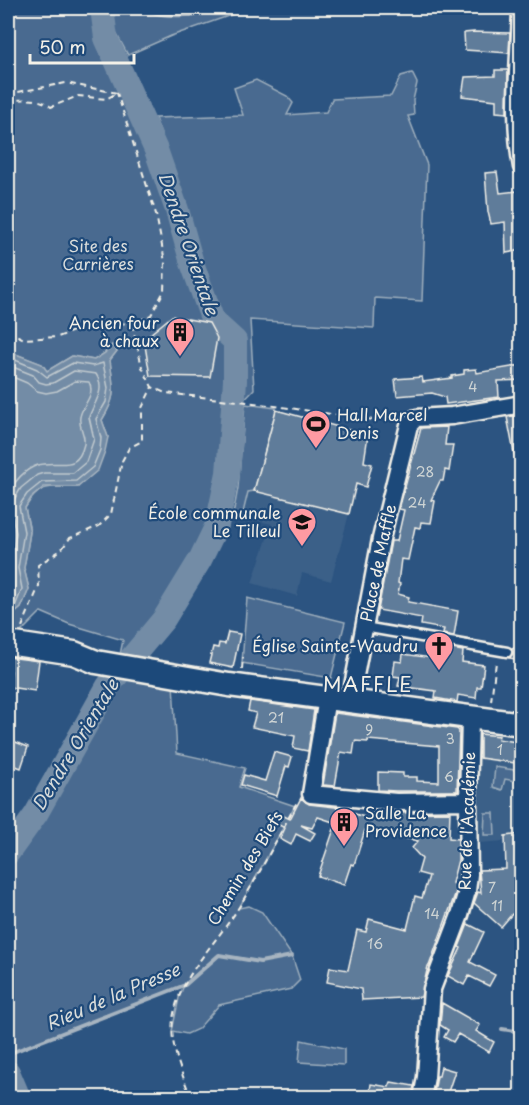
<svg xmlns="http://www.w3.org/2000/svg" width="529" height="1105" font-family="'Playpen Sans',sans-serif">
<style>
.built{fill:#3b6088}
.green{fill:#496b90;stroke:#9eaebc;stroke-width:1.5}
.water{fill:#738ca6;stroke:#a7b4c0;stroke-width:1.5}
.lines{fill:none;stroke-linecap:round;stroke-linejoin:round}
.shore{stroke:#c0c9ce;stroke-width:1.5}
.stream{stroke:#a7b4c0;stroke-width:4}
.river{stroke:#738ca6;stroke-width:24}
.building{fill:#5e7b9a;stroke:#f4f1e8;stroke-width:1.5}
.lane-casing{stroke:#f4f1e8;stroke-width:13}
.street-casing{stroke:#f4f1e8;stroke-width:21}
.secondary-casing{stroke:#f4f1e8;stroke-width:27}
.path{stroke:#f4f1e8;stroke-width:2;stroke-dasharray:6 4.5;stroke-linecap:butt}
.lane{stroke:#1f4a7a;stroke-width:8}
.street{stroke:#1f4a7a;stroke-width:16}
.secondary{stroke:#1f4a7a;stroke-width:22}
.labels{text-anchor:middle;stroke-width:4.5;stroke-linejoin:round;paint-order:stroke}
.number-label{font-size:14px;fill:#ced4d4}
.park-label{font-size:16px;fill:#dadddb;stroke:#1f4a7a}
.poi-label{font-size:16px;fill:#f4f1e8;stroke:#1f4a7a;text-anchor:end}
.street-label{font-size:16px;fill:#f4f1e8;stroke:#1f4a7a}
.water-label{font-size:18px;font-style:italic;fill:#dadddb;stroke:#1f4a7a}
.quarter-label{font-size:20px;letter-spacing:1.5px;fill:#f4f1e8;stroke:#1f4a7a}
</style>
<rect width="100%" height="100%" fill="#2c5481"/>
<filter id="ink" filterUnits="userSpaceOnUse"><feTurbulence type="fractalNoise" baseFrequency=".0167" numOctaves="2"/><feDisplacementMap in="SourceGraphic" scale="12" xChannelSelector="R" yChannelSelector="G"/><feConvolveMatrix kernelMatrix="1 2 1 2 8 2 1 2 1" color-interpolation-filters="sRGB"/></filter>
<g filter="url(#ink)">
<path class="built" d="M 248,491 L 254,491 L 349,514 L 331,581 L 302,573 L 297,596 L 252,583 L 272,524 L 242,517 Z
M 478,732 L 521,738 L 521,840 L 478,843 L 475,759 Z"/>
<path class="green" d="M 8,8 L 102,8 L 106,38 L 156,150 L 177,210 L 190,216 L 155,118 L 243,115 L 234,88 L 256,80 L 287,96 L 293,103 L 287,115 L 326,112 L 332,99 L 391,96 L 401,76 L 412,73 L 417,83 L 413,100 L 414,115 L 408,116 L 427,165 L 422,301 L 375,298 L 374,328 L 250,320 L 254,389 L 233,411 L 228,473 L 217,525 L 200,560 L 164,619 L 132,655 L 120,655 L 123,640 L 69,624 L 41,612 L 20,633 L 8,632 L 8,619 L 21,608 L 29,589 L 24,568 L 30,532 L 25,508 C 41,482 50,487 78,487 L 108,437 L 102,420 C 118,394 113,389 110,360 L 117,351 L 112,345 L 105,353 L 94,360 L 72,356 L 47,371 L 42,364 L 8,351 Z
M 107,8 L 148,8 L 149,11 L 215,12 L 222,8 L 240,8 L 240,12 L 171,36 L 128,55 L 114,29 Z
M 245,404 L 276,408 L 276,410 L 254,491 L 248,492 L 242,517 L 233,515 L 238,488 Z
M 247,598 L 345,622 L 331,678 L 242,663 Z
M 121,675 L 173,684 L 177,753 L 245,768 L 239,787 L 295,806 L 239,908 L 249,906 L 262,912 L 292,956 L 300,980 L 291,989 L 219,1005 L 198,1029 L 187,1034 L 172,1031 L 179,998 L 184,985 L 8,1054 L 8,853 L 36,814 Z
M 495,767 L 521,771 L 521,782 L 505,779 L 502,790 L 493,787 Z
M 485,813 L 494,813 L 495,835 L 484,835 Z
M 301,1040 L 344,1049 L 344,1065 L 299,1062 Z"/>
<path class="water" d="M 148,8 L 222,8 C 208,17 162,20 149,11 Z
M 112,345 L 117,351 L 110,360 C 113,389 118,394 102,420 L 108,437 L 105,451 L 98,470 L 78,487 L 44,487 L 31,498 L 25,508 L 30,532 L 24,568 L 29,589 L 21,608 L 8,619 L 8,351 L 42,364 L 47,371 L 72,356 L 94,360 L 105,353 Z"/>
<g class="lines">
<path class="shore" d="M 8,357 L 37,369 L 47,377 L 73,363 L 93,366 L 103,363 L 108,388 L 106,402 L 96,419 L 101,438 L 100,450 L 93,467 L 76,481 L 42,482 L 27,494 L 19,506 L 24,532 L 18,568 L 22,589 L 16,604 L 8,611
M 8,365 L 33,375 L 39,382 L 46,384 L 53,383 L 74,371 L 96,374 C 106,390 95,401 89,417 L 94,439 L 86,462 L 73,473 L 44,473 L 37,475 L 21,488 L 12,503 L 11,510 L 16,533 L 10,569 L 14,588 L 8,602
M 8,375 L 27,383 L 37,391 L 46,393 L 57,391 L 75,381 L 89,382 C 96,396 82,404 80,417 C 78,427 86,435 84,444 C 77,474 59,459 38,465 C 25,469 14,482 8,493"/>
<path class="stream" d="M 502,1029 L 522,1032
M 8,1054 L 185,985 L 219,955 L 260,962 L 292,956"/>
<path class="river" d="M 8,853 L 36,814 L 108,686 L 164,619 L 200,560 L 217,525 L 228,473 L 235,381 L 235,341 L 213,321 L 192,263 L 177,210 L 156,150 L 106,38 L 102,8
M 8,1072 L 19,1098"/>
</g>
<path class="building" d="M 474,32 L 510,33 L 509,53 L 465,50 L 464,33 Z
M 495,70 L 508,70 L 507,113 L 496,112 L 496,100 L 462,96 L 465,77 L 495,76 Z
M 497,172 L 500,193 L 517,191 L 522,213 L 522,250 L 506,253 L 505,222 L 491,224 L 488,212 L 485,173 Z
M 172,316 L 209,323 L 217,338 L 210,377 L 150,376 L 144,339 Z
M 522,365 L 522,380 L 498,381 L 499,397 L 446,404 L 445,397 L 432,393 L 397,396 L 395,379 L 422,377 L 423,382 L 452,378 L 452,376 L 464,374 L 464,370 L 476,369 L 477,373 Z
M 276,410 L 368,435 L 364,462 L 372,464 L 366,487 L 356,484 L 349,514 L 254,491 Z
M 522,415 L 522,463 L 516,463 L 507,417 Z
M 447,427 L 445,445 L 453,445 L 449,471 L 445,470 L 443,481 L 440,481 L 431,500 L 435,501 L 431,523 L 421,522 L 420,528 L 415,527 L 408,560 L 401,559 L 398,583 L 400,584 L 398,594 L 409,597 L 408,602 L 458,611 L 454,636 L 443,634 L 444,629 L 421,625 L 422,618 L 378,610 L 391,541 L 397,541 L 404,510 L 399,509 L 421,428 Z
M 228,632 L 240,634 L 233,668 L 209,663 L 213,647 L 218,648 L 219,643 L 225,644 Z
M 441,647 L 463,651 L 462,662 L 484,665 L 481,687 L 477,687 L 476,698 L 458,695 L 457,702 L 435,698 L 436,691 L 398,686 L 400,677 L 393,676 L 395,661 L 402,662 L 403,654 L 439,659 Z
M 512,648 L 522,649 L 522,660 L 509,658 L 513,654 Z
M 8,657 L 39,661 L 35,691 L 9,687 L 11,671 L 8,670 Z
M 250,701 L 314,710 L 308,751 L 293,748 L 295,736 L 252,727 L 256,713 L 248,711 Z
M 335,713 L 457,729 L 459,731 L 457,791 L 396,791 L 378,790 L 378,772 L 403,773 L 403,777 L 417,777 L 417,781 L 439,782 L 439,746 L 368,740 L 368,742 L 355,741 L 353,754 L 341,752 L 335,786 L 323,785 Z
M 480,734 L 499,736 L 498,739 L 522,743 L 522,764 L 480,758 Z
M 13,741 L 28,747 L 21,768 L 8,763 L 8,755 Z
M 274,752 L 292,757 L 289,767 L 286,766 L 277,796 L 241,785 L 244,775 L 265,781 Z
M 301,798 L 309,804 L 335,807 L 370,819 L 372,810 L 396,813 L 450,812 L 449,838 L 458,839 L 458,860 L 452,883 L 457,885 L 457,889 L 429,966 L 428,966 L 421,997 L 362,1000 L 361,989 L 327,982 L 330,967 L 348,970 L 357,930 L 366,932 L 369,919 L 407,929 L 415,896 L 422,898 L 429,876 L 418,873 L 422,859 L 412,848 L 418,841 L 365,830 L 354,865 L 351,864 L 344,885 L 318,876 L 336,823 L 318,817 L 312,828 L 301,825 L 315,833 L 310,841 L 296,834 L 291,845 L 280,839 L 285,828 L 269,820 L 274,811 L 290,819 Z
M 522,834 L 522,912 L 517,918 L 512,914 L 501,927 L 474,903 L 478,892 L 481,893 L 479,870 L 506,869 L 505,836 Z
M 468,924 L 484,932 L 470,962 L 495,975 L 489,986 L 469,976 L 464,985 L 448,976 L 461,948 L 459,947 Z
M 442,1003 L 480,1025 L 476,1031 L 494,1042 L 489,1052 L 458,1034 L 453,1042 L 444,1037 L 448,1030 L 440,1025 Z
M 441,1067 L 455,1071 L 446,1098 L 433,1098 L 437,1076 L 439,1076 Z
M 391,1082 L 414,1086 L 412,1098 L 369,1098 L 371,1084 L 389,1087 Z"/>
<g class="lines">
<g class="lane-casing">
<path id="lane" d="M 364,627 L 507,652"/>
</g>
<g class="street-casing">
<path id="street" d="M 521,8 C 520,60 512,115 522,167
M 327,698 L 311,794 L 396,802 L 468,801
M 350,702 L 381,539 L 409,425 L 416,418 L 452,416 L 522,404
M 422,1098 L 426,1077 L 432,989 L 460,915 L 467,891 L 469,874 L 468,801 L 470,718"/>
</g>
<g class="secondary-casing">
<path id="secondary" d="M 8,643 L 74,653 L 96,662 L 229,685 L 522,724"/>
</g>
<path class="path" d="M 8,90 L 18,92 L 66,83 L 117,93
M 8,101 C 22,99 40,97 51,107 L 78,96 L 106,99 L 117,93
M 132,324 L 142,367 L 152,387 L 165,393 L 247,402 L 373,420
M 8,331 L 24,339 L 58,337 L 97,322 L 132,324 L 151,315 L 164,291 L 165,262 L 156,214 L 117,93
M 22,627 L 39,586 L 38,565 L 61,550 L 70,538 L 99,526 L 111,514 L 122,461 L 129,448 L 142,441 L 142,408 L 152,387
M 242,669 L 243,657
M 491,701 L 496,662
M 191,1098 C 184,1079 176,1060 173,1040 C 166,987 214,948 239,907 C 260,873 278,837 297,802"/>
<use href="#lane" class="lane"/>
<use href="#street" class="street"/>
<use href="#secondary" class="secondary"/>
</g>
</g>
<defs>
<g id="building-pin" transform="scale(1.5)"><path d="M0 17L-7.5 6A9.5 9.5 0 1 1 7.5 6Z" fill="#ff9aa2" stroke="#1f4a7a"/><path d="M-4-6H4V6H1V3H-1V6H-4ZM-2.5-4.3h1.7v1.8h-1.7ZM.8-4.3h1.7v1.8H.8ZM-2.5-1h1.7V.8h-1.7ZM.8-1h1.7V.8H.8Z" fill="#111"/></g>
<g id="stadium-pin" transform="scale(1.5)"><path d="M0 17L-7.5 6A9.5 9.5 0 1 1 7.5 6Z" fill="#ff9aa2" stroke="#1f4a7a"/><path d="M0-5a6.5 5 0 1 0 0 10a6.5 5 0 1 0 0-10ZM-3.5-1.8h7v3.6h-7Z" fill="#111"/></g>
<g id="school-pin" transform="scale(1.5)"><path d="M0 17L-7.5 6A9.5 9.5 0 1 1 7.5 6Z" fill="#ff9aa2" stroke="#1f4a7a"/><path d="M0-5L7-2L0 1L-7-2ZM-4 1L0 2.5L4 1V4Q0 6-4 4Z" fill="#111"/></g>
<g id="church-pin" transform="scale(1.5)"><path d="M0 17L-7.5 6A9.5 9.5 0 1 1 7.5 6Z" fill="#ff9aa2" stroke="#1f4a7a"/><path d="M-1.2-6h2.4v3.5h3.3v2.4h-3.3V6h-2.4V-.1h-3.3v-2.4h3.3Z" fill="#111"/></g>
</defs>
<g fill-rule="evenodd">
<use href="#building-pin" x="180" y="332"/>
<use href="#stadium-pin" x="316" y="424"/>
<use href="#school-pin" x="302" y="522"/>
<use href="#church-pin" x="439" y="646"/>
<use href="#building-pin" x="344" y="822"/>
</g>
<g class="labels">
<g class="number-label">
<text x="473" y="392">4</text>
<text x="425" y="477">28</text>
<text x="417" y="508">24</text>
<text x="276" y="723">21</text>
<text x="369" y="735">9</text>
<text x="450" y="744">3</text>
<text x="500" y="755">1</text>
<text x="449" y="782">6</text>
<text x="492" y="893">7</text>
<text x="497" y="911">11</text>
<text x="432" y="919">14</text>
<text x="375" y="949">16</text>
</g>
<g class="park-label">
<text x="98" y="252">Site des<tspan x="98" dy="18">Carrières</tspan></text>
</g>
<g class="poi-label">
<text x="159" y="329">Ancien four<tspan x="159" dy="18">à chaux</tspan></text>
<text x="337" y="421" text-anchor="start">Hall Marcel<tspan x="337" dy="18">Denis</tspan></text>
<text x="281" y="519">École communale<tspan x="281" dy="18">Le Tilleul</tspan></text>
<text x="418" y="652">Église Sainte-Waudru</text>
<text x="365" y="819" text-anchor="start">Salle La<tspan x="365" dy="18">Providence</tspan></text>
</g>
<g class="street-label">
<text transform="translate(378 563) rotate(-78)" y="6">Place de Maffle</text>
<text transform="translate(467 821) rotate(-88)" y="6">Rue de l'Académie</text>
<text transform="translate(245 868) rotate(-59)" y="6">Chemin des Biefs</text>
</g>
<g class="water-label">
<text transform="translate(188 244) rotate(71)" y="6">Dendre Orientale</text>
<text transform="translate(76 745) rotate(-59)" y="6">Dendre Orientale</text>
<text transform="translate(113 997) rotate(-23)" y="6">Rieu de la Presse</text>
</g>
<g class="quarter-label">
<text x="368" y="692">MAFFLE</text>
</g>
</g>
<rect width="529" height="1105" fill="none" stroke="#1f4a7a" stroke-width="30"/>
<rect x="15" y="15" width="499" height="1075" fill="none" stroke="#f4f1e8" stroke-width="2" filter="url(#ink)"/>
<path d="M30 54v9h104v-9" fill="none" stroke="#f4f1e8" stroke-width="3"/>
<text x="39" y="54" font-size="18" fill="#f4f1e8" stroke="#1f4a7a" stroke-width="4.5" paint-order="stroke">50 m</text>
</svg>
